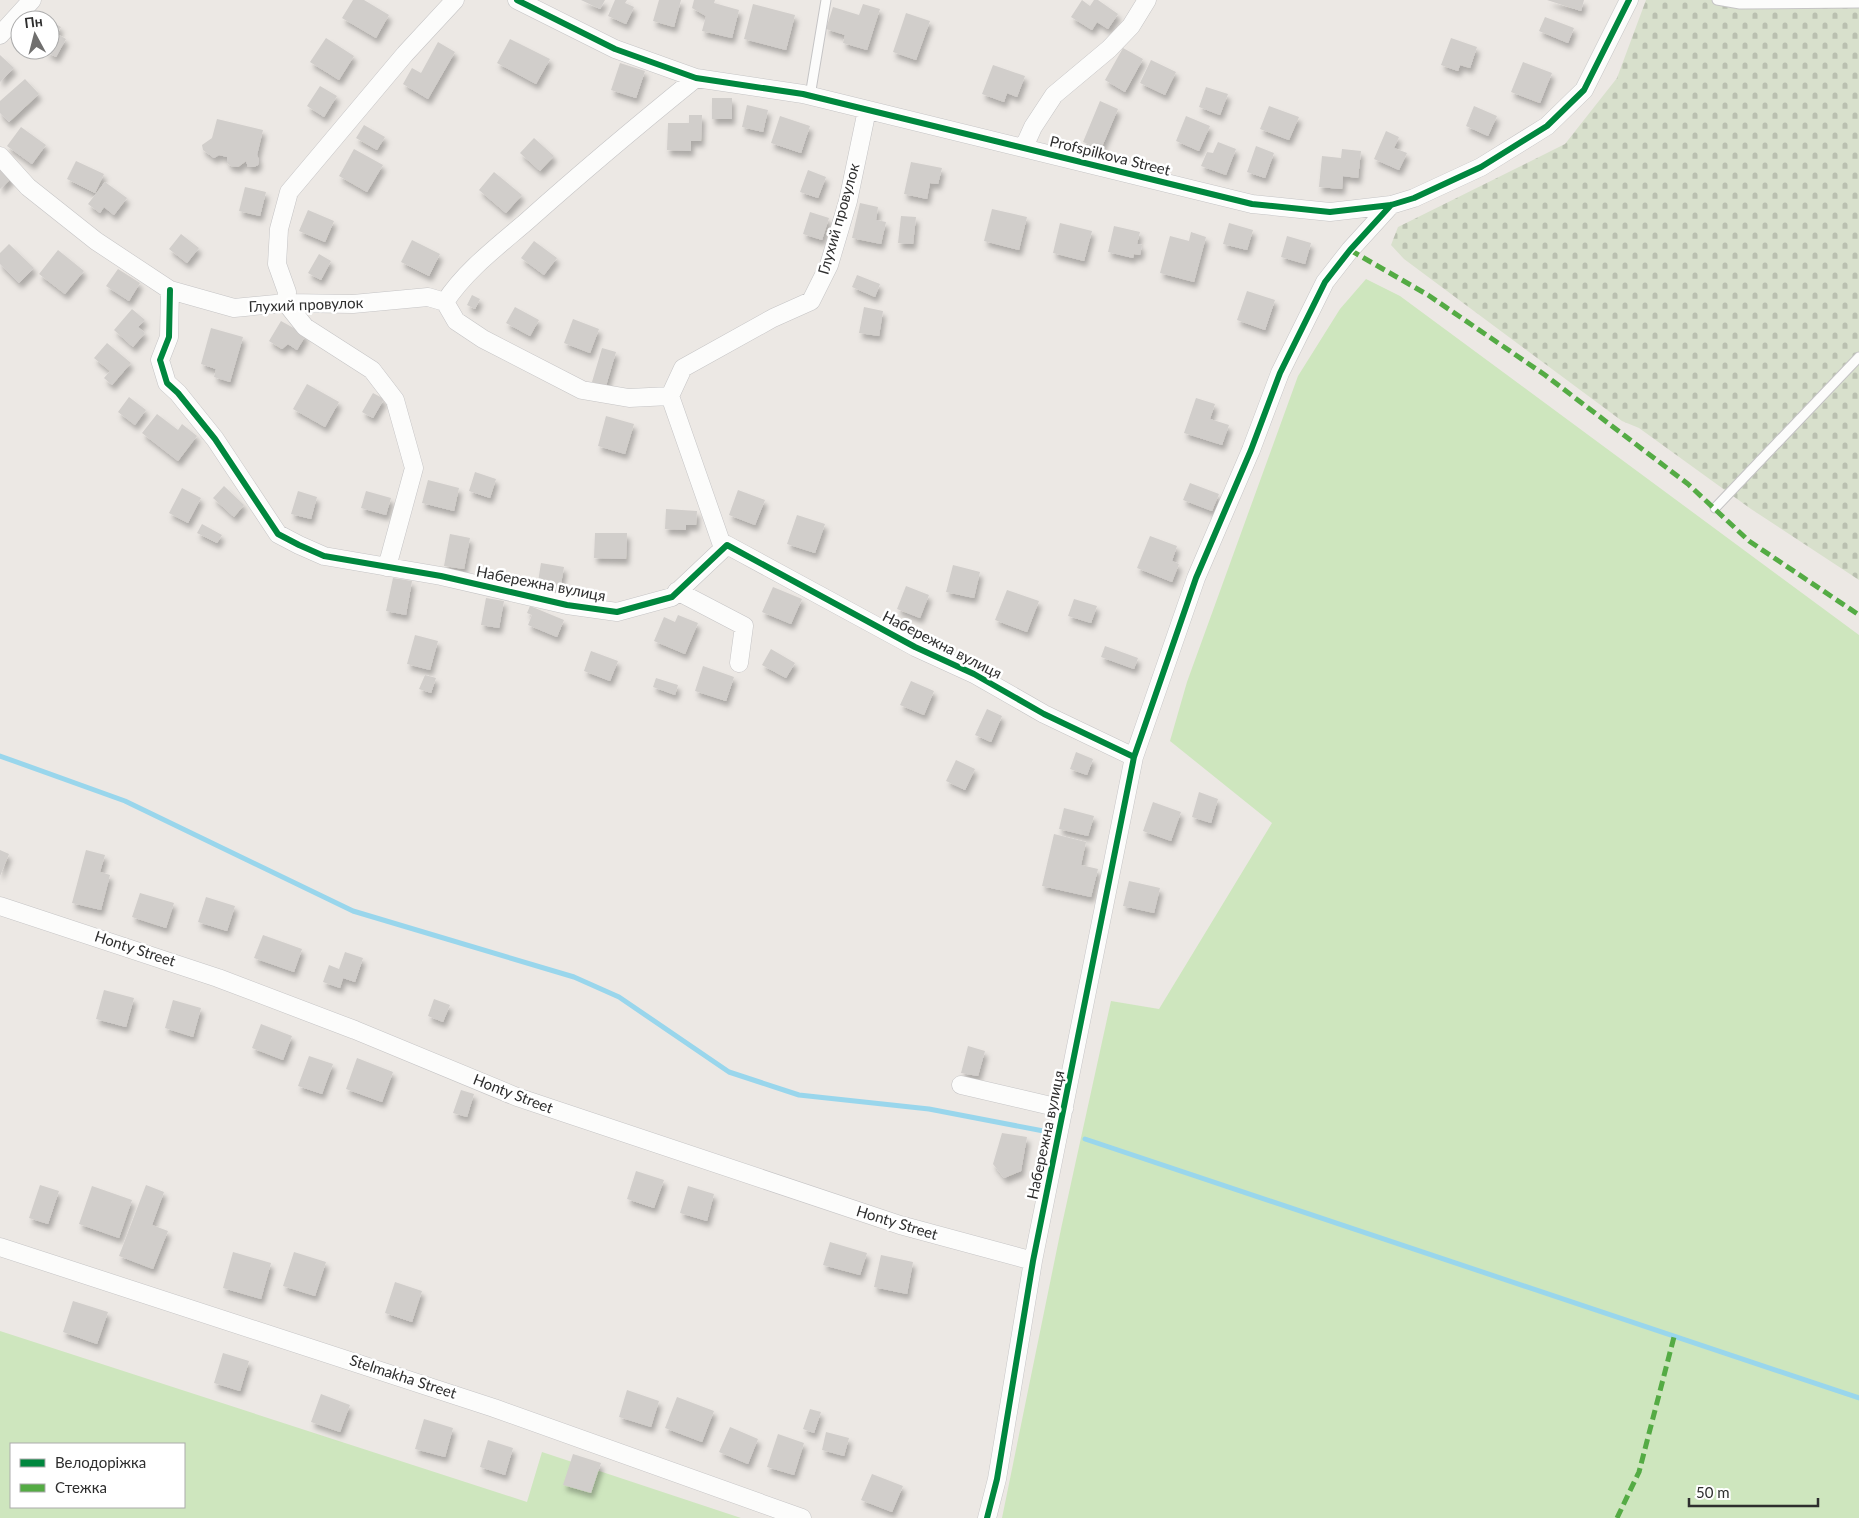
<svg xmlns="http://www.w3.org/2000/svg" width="1859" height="1518" font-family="Lato,sans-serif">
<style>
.cemetery{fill:url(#cemetery-stones)}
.garden{fill:#cee6be;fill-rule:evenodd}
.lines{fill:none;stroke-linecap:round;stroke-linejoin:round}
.stream{stroke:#99d6ec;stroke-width:5}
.building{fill:#d1cecb;filter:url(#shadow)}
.service-casing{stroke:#c5c4c5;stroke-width:11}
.minor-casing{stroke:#c5c4c5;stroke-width:19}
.service{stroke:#fcfcfb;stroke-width:9}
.minor{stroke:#fcfcfb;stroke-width:18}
.quiet{stroke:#54ab44;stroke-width:5;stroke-dasharray:10 5;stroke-linecap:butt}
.cycleway-casing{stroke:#fff;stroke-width:9}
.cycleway{stroke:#00873e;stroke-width:6}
.labels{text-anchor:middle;stroke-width:5;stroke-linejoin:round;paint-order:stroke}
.street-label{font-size:15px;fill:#2e2e2e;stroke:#fff}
</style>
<defs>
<pattern id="cemetery-stones" width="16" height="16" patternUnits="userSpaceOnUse" patternTransform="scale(1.25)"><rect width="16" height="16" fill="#d8e0cc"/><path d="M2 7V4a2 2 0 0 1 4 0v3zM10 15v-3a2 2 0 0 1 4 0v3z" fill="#bac0b0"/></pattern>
<filter id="shadow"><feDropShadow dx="3" dy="5.5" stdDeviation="2.5" flood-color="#0004"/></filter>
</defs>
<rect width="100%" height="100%" fill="#ece8e4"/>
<path class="cemetery" d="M 1646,0 L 1859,0 L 1859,580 L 1751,509 L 1639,428 L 1622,421 L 1404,259 L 1391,245 L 1398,227 L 1565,144 L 1617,78 Z"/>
<path class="garden" d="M 1366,279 L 1400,296 L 1859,635 L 1859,1518 L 1002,1518 L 1061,1229 L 1111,1001 L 1159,1009 L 1272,823 L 1170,741 L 1187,682 L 1298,376 L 1340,309 Z
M 0,1331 L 527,1502 L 542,1452 L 741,1518 L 0,1518 ZM 11,1444 L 184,1444 L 184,1507 L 11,1507 Z"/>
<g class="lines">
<path class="stream" d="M 0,756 L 125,801 L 353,911 L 574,977 L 619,997 L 729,1072 L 799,1095 L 929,1109 L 1054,1133
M 1085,1139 L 1859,1398"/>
</g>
<path class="building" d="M 353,0 L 364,0 L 389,15 L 376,38 L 342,18 Z
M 581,0 L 605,0 L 600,9 Z
M 615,0 L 627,0 L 625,3 L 634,7 L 626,24 L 608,16 Z
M 659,0 L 681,0 L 674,27 L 653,21 Z
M 694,0 L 715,0 L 714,3 L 739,10 L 732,38 L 702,31 L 706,16 L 692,8 Z
M 1082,0 L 1090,6 L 1094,0 L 1098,0 L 1118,14 L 1108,29 L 1097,22 L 1092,30 L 1071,17 Z
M 1547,0 L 1584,0 L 1581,11 Z
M 753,4 L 795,15 L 786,50 L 744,39 Z
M 863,4 L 880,9 L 867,50 L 843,43 L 845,35 L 826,29 L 833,7 L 859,15 Z
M 906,13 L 930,21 L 916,60 L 893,52 Z
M 1545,17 L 1574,28 L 1568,43 L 1539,31 Z
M 50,21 L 61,27 L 57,34 L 66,39 L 56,57 L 43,50 L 50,50 Z
M 326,38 L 354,56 L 339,80 L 310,62 Z
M 1451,38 L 1477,47 L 1470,68 L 1460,65 L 1458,71 L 1441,65 Z
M 510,39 L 550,59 L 536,84 L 497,63 Z
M 438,42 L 455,52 L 428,99 L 403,84 L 412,68 L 421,73 Z
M 1123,48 L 1143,59 L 1125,92 L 1105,80 Z
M 0,55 L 14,68 L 0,82 Z
M 1151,60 L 1176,72 L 1165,95 L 1140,83 Z
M 1523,62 L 1552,73 L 1540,103 L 1511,92 Z
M 620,63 L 645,71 L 636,98 L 611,90 Z
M 993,65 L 1025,76 L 1017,97 L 1007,93 L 1004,102 L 982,94 Z
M 25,79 L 39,94 L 9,122 L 0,113 L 0,101 Z
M 320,86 L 337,96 L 324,117 L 307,106 Z
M 1206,87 L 1228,94 L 1220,115 L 1199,107 Z
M 712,98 L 732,98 L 732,119 L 712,119 Z
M 1100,101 L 1118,109 L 1101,149 L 1083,142 Z
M 747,105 L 768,110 L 763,132 L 742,127 Z
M 1269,106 L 1299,117 L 1289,140 L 1260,129 Z
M 1474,106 L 1497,116 L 1488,136 L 1466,126 Z
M 689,115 L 702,115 L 701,141 L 691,141 L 691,151 L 667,150 L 668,123 L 689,123 Z
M 780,116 L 810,126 L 801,153 L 771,143 Z
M 1186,116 L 1210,126 L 1199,151 L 1176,141 Z
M 217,119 L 263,130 L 257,155 L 259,160 L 258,165 L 254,167 L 248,167 L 246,161 L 238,167 L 231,166 L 227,163 L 227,157 L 219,155 L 214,158 L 203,150 L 202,145 L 212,138 Z
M 364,125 L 385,137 L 377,150 L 356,138 Z
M 21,127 L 46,145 L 32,164 L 7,146 Z
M 1386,131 L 1399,137 L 1394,148 L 1407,153 L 1399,170 L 1374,159 Z
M 534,138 L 554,156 L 540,171 L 520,153 Z
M 1218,142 L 1236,149 L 1226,175 L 1201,166 L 1207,152 L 1213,153 Z
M 1256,146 L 1274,153 L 1265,178 L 1247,172 Z
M 354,149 L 383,165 L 367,192 L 339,176 Z
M 1342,149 L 1361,151 L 1358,178 L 1343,176 L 1342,189 L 1319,187 L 1322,156 L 1341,158 Z
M 76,161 L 104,174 L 95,193 L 67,179 Z
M 911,162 L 942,168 L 938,184 L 930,183 L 927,199 L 904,194 Z
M 0,165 L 12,178 L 0,189 Z
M 808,170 L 826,177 L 818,198 L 800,192 Z
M 494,172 L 522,195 L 506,213 L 479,190 Z
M 105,182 L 127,198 L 114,215 L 104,207 L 100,213 L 88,204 Z
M 245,187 L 266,192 L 260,216 L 239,211 Z
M 860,203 L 878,207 L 876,220 L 886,222 L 881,244 L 852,238 Z
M 992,209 L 1027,217 L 1019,250 L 984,241 Z
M 308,210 L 334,221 L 325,242 L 299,231 Z
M 810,212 L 829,218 L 822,240 L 803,234 Z
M 901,216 L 916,217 L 913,244 L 898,243 Z
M 1060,223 L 1092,231 L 1084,261 L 1053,253 Z
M 1229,223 L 1253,230 L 1247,250 L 1223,244 Z
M 1114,226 L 1140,232 L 1137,244 L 1142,245 L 1140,255 L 1134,254 L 1133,258 L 1108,252 Z
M 1191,232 L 1206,237 L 1194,282 L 1160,273 L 1170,236 L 1189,241 Z
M 181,234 L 199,248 L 187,263 L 169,249 Z
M 1287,236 L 1311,243 L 1305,264 L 1281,257 Z
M 412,240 L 440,254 L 429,276 L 401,262 Z
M 534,241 L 557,258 L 544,275 L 521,258 Z
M 9,244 L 34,268 L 19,283 L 0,264 L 0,253 Z
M 58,250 L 84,271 L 65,294 L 39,274 Z
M 319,254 L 331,261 L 321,280 L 308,273 Z
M 118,269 L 140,283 L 129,301 L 106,286 Z
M 857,275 L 880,284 L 875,297 L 852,287 Z
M 1247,291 L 1275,300 L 1265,330 L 1237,320 Z
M 472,295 L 480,299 L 475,309 L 467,305 Z
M 515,307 L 539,320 L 530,336 L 506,323 Z
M 864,307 L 883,311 L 879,336 L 859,333 Z
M 132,309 L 145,320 L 138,327 L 145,333 L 133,347 L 114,330 Z
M 573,319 L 599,329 L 590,353 L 564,343 Z
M 281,321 L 306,335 L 297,350 L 288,344 L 282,349 L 269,341 Z
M 211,328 L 243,337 L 230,382 L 214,377 L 216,369 L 201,364 Z
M 107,343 L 131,363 L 112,385 L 104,378 L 110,371 L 94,358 Z
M 602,348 L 616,352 L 606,386 L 592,382 Z
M 307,384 L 339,402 L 325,427 L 293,409 Z
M 373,393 L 384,399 L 373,418 L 362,412 Z
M 129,397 L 146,410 L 135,425 L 118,412 Z
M 1196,398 L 1215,404 L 1210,419 L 1229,425 L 1222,445 L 1184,433 Z
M 157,414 L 178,430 L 182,424 L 197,436 L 178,461 L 142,433 Z
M 606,416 L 634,424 L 625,454 L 598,446 Z
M 475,472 L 496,479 L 490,498 L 469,491 Z
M 428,480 L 459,488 L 454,511 L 422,503 Z
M 1190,483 L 1219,494 L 1212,511 L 1183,500 Z
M 224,486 L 244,505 L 234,517 L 213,498 Z
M 182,488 L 201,498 L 188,523 L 169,513 Z
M 738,490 L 765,500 L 755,525 L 729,515 Z
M 298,491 L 317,497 L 311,519 L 291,514 Z
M 366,491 L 391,498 L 386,515 L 361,508 Z
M 666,509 L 697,511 L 696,525 L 686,525 L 686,530 L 665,529 Z
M 797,515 L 825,524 L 815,553 L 787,544 Z
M 202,524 L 222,535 L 217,543 L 197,533 Z
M 595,533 L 627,533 L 626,559 L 594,558 Z
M 450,534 L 470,538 L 464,569 L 444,566 Z
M 1150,536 L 1177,546 L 1172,561 L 1179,564 L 1172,582 L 1137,568 Z
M 541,563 L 564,567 L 560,590 L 548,588 L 549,584 L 538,582 Z
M 953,565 L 980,572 L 974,598 L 946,592 Z
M 393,578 L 412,581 L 406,615 L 386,611 Z
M 906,586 L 929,595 L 920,618 L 897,609 Z
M 773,587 L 802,599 L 791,624 L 762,612 Z
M 1007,590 L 1039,601 L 1027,632 L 995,620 Z
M 486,598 L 504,601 L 499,628 L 481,625 Z
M 1074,599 L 1097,606 L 1091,623 L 1068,616 Z
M 530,606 L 564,620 L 557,637 L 528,625 L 532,615 L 527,613 Z
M 678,615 L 698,623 L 685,654 L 654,641 L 664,617 L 675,622 Z
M 415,635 L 438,641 L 430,670 L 407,664 Z
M 1105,646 L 1138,658 L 1134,669 L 1101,657 Z
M 771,649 L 795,663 L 786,678 L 762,665 Z
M 591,651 L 618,661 L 610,681 L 584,671 Z
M 703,666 L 734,677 L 726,701 L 695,691 Z
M 425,675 L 436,678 L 431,693 L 419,689 Z
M 656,678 L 678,685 L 675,695 L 653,687 Z
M 911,681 L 934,691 L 924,715 L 900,705 Z
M 987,709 L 1002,716 L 991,742 L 975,735 Z
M 1076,752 L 1093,759 L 1087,775 L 1070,769 Z
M 956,760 L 975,769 L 965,790 L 946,781 Z
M 1199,792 L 1218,799 L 1211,823 L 1192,817 Z
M 1153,802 L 1181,812 L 1171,841 L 1143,831 Z
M 1064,808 L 1094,816 L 1088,836 L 1059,829 Z
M 1054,834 L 1086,842 L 1081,865 L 1098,869 L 1091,897 L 1042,886 Z
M 0,850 L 9,854 L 0,876 Z
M 86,850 L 105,855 L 100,872 L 110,875 L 101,910 L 72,903 Z
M 1129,881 L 1160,888 L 1154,913 L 1123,906 Z
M 140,893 L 174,903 L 166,928 L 132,917 Z
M 206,897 L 235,906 L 227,931 L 198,922 Z
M 263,935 L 302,949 L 294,972 L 254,958 Z
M 345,952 L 363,958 L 355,982 L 343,978 L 340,988 L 323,982 L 329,965 L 339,969 Z
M 104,990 L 134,998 L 126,1027 L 96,1019 Z
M 434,999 L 450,1005 L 443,1022 L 428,1016 Z
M 173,1000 L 201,1008 L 193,1037 L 165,1028 Z
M 261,1024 L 292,1036 L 283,1060 L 252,1048 Z
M 968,1046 L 985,1051 L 978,1076 L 961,1073 Z
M 309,1056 L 333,1064 L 322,1094 L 298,1086 Z
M 357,1058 L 393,1072 L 382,1102 L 346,1089 Z
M 461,1090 L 474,1094 L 467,1117 L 453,1113 Z
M 1002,1133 L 1027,1137 L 1021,1171 L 1004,1178 L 993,1164 Z
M 636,1171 L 664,1180 L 654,1208 L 627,1199 Z
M 40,1185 L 59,1191 L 48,1224 L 29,1218 Z
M 146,1185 L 164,1192 L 152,1225 L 168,1231 L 153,1269 L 119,1256 Z
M 92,1186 L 132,1200 L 119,1238 L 79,1224 Z
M 688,1186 L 714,1194 L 707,1221 L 680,1213 Z
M 830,1242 L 867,1253 L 860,1275 L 823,1265 Z
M 233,1252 L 271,1263 L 261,1299 L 223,1288 Z
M 294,1252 L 326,1262 L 315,1296 L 283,1286 Z
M 881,1255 L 913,1262 L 907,1294 L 874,1287 Z
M 395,1282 L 422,1291 L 412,1322 L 385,1313 Z
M 73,1301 L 108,1312 L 97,1344 L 63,1332 Z
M 223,1353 L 249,1361 L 240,1391 L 214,1383 Z
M 627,1390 L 659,1401 L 651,1427 L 619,1417 Z
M 321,1394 L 350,1405 L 340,1432 L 311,1422 Z
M 677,1397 L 714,1411 L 702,1442 L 665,1428 Z
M 810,1409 L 821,1412 L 814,1433 L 803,1429 Z
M 424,1419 L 453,1428 L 445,1457 L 415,1449 Z
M 730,1427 L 758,1439 L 748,1464 L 719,1452 Z
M 826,1432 L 849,1438 L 844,1456 L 822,1450 Z
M 778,1434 L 804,1443 L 794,1475 L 767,1467 Z
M 488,1440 L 513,1448 L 505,1475 L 480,1467 Z
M 573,1454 L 601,1463 L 591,1493 L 563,1485 Z
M 872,1474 L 903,1486 L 892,1512 L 861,1500 Z"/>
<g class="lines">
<g class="service-casing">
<path id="service" d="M 1717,0 L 1740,4 L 1859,3
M 810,96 L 826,0
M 1715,508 L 1859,357"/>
</g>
<g class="minor-casing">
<path id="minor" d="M 517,0 L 615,49 L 696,78 L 803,94 L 1252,204 L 1330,212 L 1391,205 L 1414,198 L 1481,167 L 1547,126 L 1584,90 L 1629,0
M 0,35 L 32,0
M 1024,147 L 1033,127 L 1054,95 L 1109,49 L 1131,26 L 1147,0
M 0,156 L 28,187 L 96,241 L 170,290 L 234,308 L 286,303 L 353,304 L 428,297 L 445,302 C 465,271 498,246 526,222 C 582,172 638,125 696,78
M 170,290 L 169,337 L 160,360 L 167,383 L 178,393 L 215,439 L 278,534 L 299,545 L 324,556 L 441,576 L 567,605 L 617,612 L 672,597 L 727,545 L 915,647 L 974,674 L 1044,714 L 1134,757
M 445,302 L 456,321 L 483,339 L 582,390 L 629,398 L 670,396 L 723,548
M 670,396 L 683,368 L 773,318 L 811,301 L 829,265 L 848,201 L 867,110
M 387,567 L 414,468 L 395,400 L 372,370 L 305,327 L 286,303 L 287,292 L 277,264 L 279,229 L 289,192 L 405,54 L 455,0
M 677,591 L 744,626 L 739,663
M 0,906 L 218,978 L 355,1030 L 517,1097 L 900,1225 L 1033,1261
M 961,1085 L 1064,1109
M 0,1247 L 494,1408 L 802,1518
M 987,1518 L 997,1479 L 1033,1261 L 1134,757 L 1196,578 L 1251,450 L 1280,373 L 1325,282 L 1350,250 L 1391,205"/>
</g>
<use href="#service" class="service"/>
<use href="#minor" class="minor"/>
<path class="quiet" d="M 1350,250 L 1428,295 L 1545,375 L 1688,484 L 1749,541 L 1859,615
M 1617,1518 L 1639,1472 L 1674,1337"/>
<g class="cycleway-casing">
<path id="cycleway" d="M 517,0 L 615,49 L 696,78 L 803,94 L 1252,204 L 1330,212 L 1391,205 L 1414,198 L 1481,167 L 1547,126 L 1584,90 L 1629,0
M 170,290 L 169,337 L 160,360 L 167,383 L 178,393 L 215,439 L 278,534 L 299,545 L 324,556 L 441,576 L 567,605 L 617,612 L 672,597 L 727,545 L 915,647 L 974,674 L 1044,714 L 1134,757
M 987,1518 L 997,1479 L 1033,1261 L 1134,757 L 1196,578 L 1251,450 L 1280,373 L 1325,282 L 1350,250 L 1391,205"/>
</g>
<use href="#cycleway" class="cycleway"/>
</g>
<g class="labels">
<g class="street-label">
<text transform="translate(1110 156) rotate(14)" y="5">Profspilkova Street</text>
<text transform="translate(839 219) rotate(-74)" y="5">Глухий провулок</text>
<text transform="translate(306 305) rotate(-2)" y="5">Глухий провулок</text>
<text transform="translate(541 584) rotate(11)" y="5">Набережна вулиця</text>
<text transform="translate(942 645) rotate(27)" y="5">Набережна вулиця</text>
<text transform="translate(135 949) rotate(18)" y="5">Honty Street</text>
<text transform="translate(513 1094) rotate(21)" y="5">Honty Street</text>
<text transform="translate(1046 1135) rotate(-78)" y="5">Набережна вулиця</text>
<text transform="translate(897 1223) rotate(17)" y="5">Honty Street</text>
<text transform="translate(403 1377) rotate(18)" y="5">Stelmakha Street</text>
</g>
</g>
<rect x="10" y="1443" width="175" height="65" fill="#ffffff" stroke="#ababab"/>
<rect x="20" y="1459" width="25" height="8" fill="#00873e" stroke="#ababab"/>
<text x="55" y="1468" font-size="15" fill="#2e2e2e">Велодоріжка</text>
<rect x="20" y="1484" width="25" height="8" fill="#54ab44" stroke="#ababab"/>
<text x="55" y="1493" font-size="15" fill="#2e2e2e">Стежка</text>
<g transform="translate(35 35) rotate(353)"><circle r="24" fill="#ffffff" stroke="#ababab"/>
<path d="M0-4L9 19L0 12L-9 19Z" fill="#706f6e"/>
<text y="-8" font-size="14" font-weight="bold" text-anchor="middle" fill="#2e2e2e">Пн</text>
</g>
<path d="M1689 1498v8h129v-8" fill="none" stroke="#2e2e2e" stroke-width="2.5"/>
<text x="1696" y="1498" font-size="15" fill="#2e2e2e" stroke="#ffffff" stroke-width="4" paint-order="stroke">50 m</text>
</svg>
